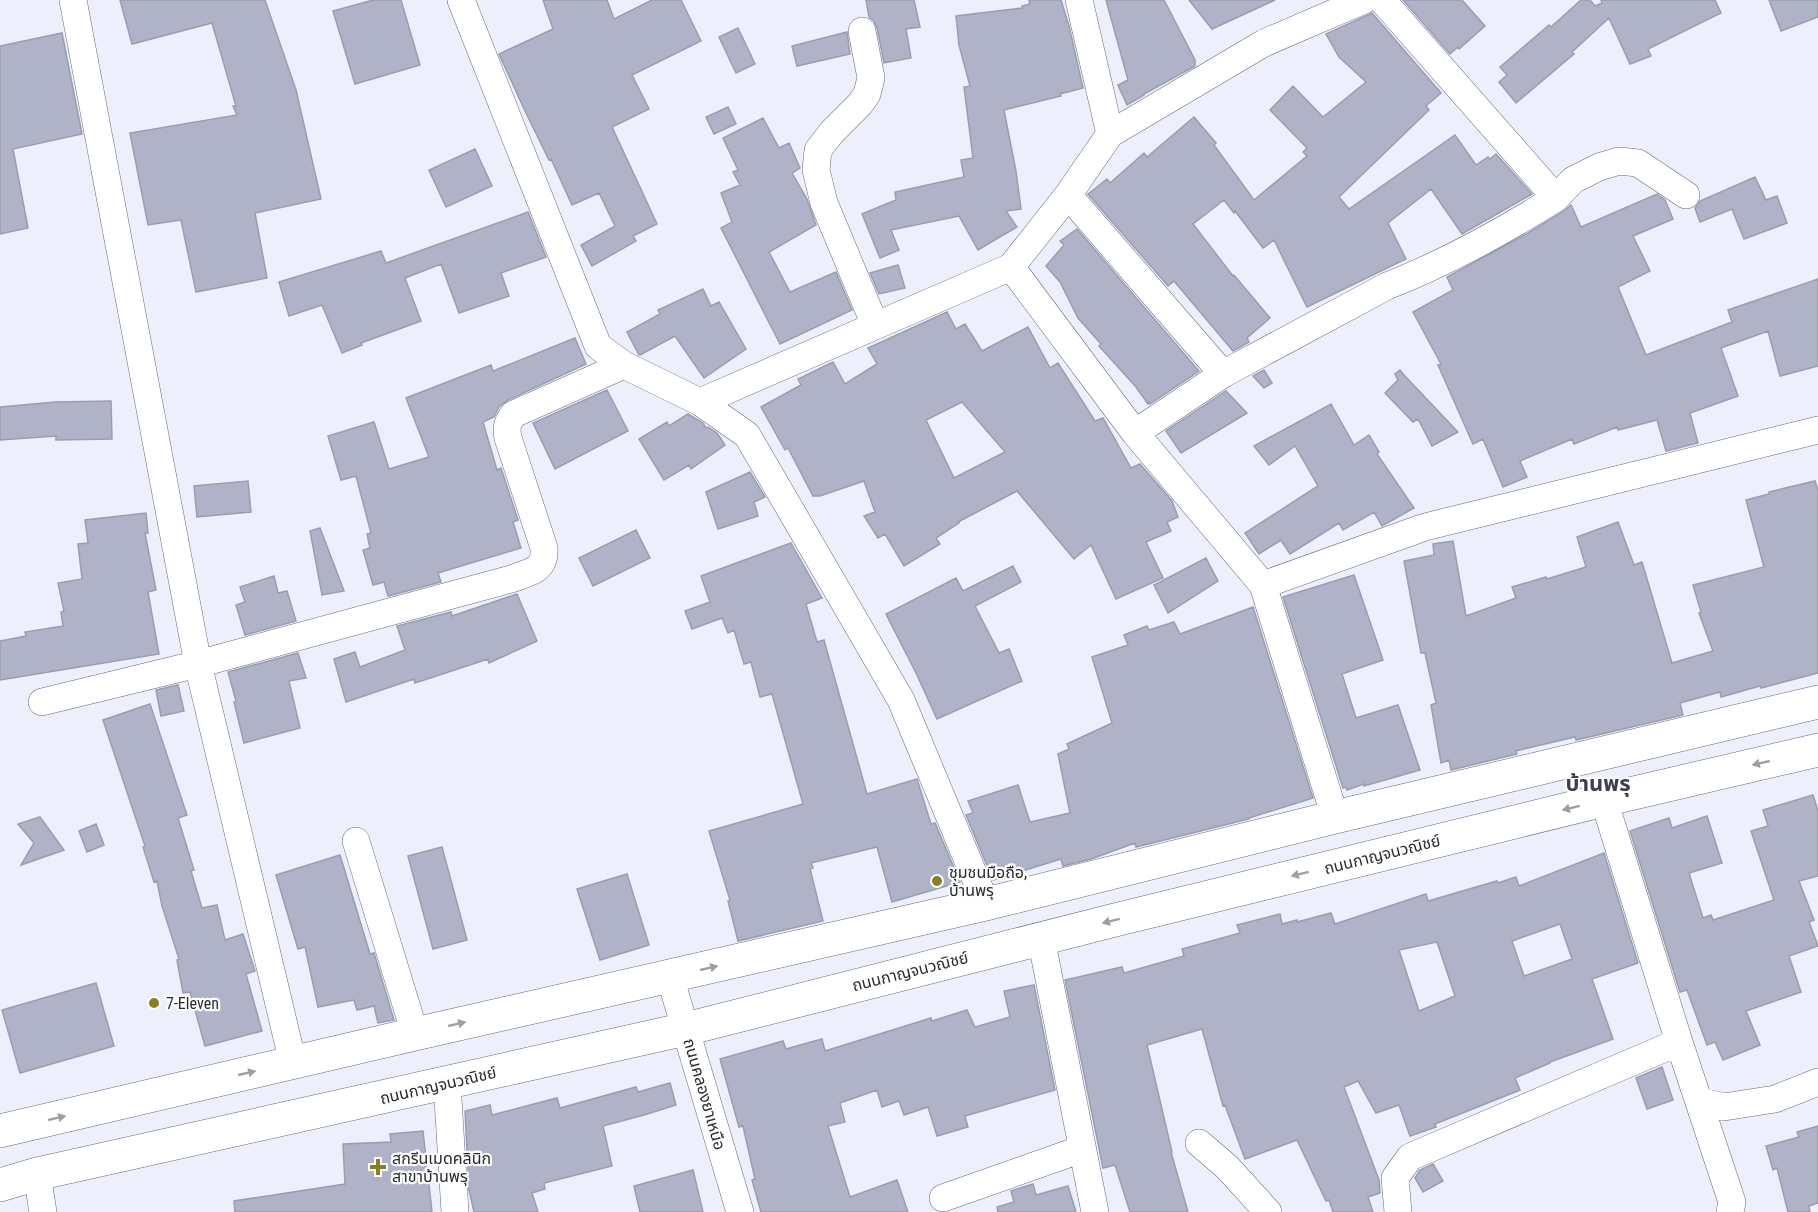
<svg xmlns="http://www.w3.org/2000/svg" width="1818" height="1212" font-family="'Roboto Condensed','Noto Sans Thai',sans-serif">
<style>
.building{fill:#b0b3c7;stroke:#9a9db1;stroke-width:1.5;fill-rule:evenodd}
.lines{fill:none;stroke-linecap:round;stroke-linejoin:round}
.minor-casing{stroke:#676a7c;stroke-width:28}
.highway-casing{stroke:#676a7c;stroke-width:34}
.minor{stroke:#fff;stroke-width:27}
.highway{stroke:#fff;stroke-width:33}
.oneway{fill:#9f9fa3}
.poi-dot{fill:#897f26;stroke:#fdfdfd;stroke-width:2}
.labels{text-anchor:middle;stroke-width:4.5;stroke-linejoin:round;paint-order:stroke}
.street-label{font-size:16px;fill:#292a32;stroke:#fdfdfd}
.poi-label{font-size:16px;fill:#292a32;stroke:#fdfdfd;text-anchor:start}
.district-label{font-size:22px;font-weight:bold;fill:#3c3e4f;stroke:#fdfdfd}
</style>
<rect width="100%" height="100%" fill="#edeffc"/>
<path class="building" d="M 120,0 L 265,0 L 296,90 L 321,199 L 255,213 L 267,278 L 196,292 L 181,220 L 148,225 L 130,133 L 237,115 L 233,106 L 236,106 L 212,23 L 132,44 Z
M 373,0 L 401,0 L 420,65 L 355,84 L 333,11 Z
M 543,0 L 607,0 L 614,19 L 652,0 L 681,0 L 701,41 L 632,75 L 649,109 L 612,127 L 657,224 L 633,236 L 636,241 L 592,266 L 581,245 L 615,226 L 599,193 L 572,205 L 551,159 L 549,160 L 525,111 L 499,54 L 553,29 Z
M 866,0 L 914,0 L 920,27 L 906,29 L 911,58 L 884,63 L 877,28 L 874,21 L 869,17 Z
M 1029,0 L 1061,0 L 1069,26 L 1083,88 L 1060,94 L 1061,96 L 1004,110 L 1016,171 L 1021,209 L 1006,211 L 1017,227 L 978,250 L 959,216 L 891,230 L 899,250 L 880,258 L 862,214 L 896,200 L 895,192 L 964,177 L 961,160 L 973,158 L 964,87 L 970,86 L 959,45 L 956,16 L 1022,8 L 1022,6 L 1030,4 Z
M 1106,0 L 1164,0 L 1195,60 L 1195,66 L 1144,94 L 1144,95 L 1127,105 L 1118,85 L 1128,80 Z
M 1189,0 L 1275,0 L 1212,29 Z
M 1403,0 L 1462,0 L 1485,26 L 1459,49 L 1458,47 L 1450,54 Z
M 1581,0 L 1590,0 L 1595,6 L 1602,3 L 1601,0 L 1715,0 L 1721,13 L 1648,49 L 1651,56 L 1630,64 L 1609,18 L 1572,52 L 1574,54 L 1516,103 L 1499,82 L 1507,75 L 1500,67 L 1549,25 L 1551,27 Z
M 1769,0 L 1818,0 L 1818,17 L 1781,31 Z
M 1372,13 L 1441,93 L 1426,106 L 1429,110 L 1339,197 L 1349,209 L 1455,135 L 1476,165 L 1488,157 L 1490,159 L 1496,154 L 1532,194 L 1462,234 L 1431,189 L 1388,223 L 1406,259 L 1307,307 L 1274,240 L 1263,248 L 1235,211 L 1234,213 L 1224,200 L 1193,224 L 1233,276 L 1234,275 L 1270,318 L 1247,338 L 1249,342 L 1233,351 L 1174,281 L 1168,286 L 1088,194 L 1107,179 L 1110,183 L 1144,153 L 1147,157 L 1194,117 L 1216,143 L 1214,145 L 1254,200 L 1307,156 L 1303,152 L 1307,148 L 1270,110 L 1293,86 L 1323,117 L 1366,82 L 1339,57 L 1326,34 Z
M 738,28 L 755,64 L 736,73 L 719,37 Z
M 847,32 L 850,54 L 797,66 L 792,46 Z
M 62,33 L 82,134 L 13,149 L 28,228 L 0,234 L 0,46 Z
M 728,107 L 736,124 L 714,134 L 706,117 Z
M 763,118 L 779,148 L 789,143 L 800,168 L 792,173 L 807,199 L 816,225 L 769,252 L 790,292 L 836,272 L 852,310 L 780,344 L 721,228 L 732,222 L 721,193 L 740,185 L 733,172 L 738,170 L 723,138 Z
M 475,149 L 492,186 L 446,207 L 429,170 Z
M 1755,177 L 1766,200 L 1777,196 L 1787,223 L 1744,239 L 1732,209 L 1700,222 L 1695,208 L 1700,201 Z
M 1657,194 L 1665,200 L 1673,219 L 1633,236 L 1650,271 L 1618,287 L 1646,355 L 1732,322 L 1728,310 L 1818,279 L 1818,366 L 1780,376 L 1768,331 L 1721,348 L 1738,396 L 1690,413 L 1698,443 L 1666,451 L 1657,420 L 1618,430 L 1617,427 L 1574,444 L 1572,439 L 1520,461 L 1527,477 L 1503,487 L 1483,439 L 1473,444 L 1438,365 L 1441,364 L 1413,312 L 1453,290 L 1447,277 L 1523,236 L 1564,211 L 1571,205 L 1581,227 Z
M 528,212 L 546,257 L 501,273 L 509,296 L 459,313 L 441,264 L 405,278 L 421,321 L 361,343 L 362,345 L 342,353 L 322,305 L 289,316 L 279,282 L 381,251 L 386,263 Z
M 1077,229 L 1199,371 L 1150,404 L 1149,402 L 1148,404 L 1136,387 L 1099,346 L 1101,344 L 1078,318 L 1060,282 L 1046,266 L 1064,245 L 1060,241 Z
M 898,265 L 905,288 L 879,294 L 870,273 Z
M 703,289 L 711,306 L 719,302 L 746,349 L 704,378 L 675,336 L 640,355 L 639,355 L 627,332 L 660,314 L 658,310 Z
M 947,312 L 956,329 L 965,324 L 982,351 L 1028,327 L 1050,368 L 1058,363 L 1095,421 L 1103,418 L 1131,468 L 1140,464 L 1172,501 L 1178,517 L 1167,522 L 1171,531 L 1146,542 L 1163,578 L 1116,599 L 1091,545 L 1074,559 L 1017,491 L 958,522 L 959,523 L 936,538 L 940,544 L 904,566 L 885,534 L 878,538 L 864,516 L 875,512 L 864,481 L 820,496 L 813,496 L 788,448 L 785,450 L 761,407 L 801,385 L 798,379 L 833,362 L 845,384 L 877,364 L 868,348 ZM 962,402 L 1005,452 L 954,478 L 926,420 Z
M 575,338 L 586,364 L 508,400 L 499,407 L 494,417 L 483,422 L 497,470 L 501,468 L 518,520 L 513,522 L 521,548 L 438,573 L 441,582 L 388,596 L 384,582 L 373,585 L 363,550 L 370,548 L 367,534 L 371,533 L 356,476 L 341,480 L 328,436 L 374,422 L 389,469 L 429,457 L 406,398 L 491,365 L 493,371 Z
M 1264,370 L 1272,383 L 1264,388 L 1253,376 Z
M 1400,370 L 1404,375 L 1458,432 L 1432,446 L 1418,419 L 1413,422 L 1385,393 L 1398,380 L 1395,374 Z
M 607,390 L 628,431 L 555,469 L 533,423 Z
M 1226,391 L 1247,413 L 1181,453 L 1166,431 Z
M 111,401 L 112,439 L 56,440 L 56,436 L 0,440 L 0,407 L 55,402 Z
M 1331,404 L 1354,445 L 1369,435 L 1379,452 L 1377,454 L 1414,508 L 1382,526 L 1374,512 L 1343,530 L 1339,523 L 1290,554 L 1281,540 L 1259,554 L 1245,533 L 1318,486 L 1295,446 L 1269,465 L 1254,446 Z
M 688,414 L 703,423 L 706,428 L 708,427 L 717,433 L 725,445 L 691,469 L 689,465 L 664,480 L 639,439 L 667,422 L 669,426 Z
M 750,472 L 765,497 L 754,502 L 758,516 L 718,529 L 706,492 Z
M 248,481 L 251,512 L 197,517 L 194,486 Z
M 1815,481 L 1818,490 L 1818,673 L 1761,688 L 1760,686 L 1721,697 L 1720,692 L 1680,703 L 1683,715 L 1576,740 L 1575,737 L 1532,747 L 1516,751 L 1517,754 L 1451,770 L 1449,760 L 1441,763 L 1431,705 L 1436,703 L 1425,653 L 1421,653 L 1404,561 L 1434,555 L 1433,544 L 1453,541 L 1466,616 L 1516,598 L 1512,587 L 1546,577 L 1547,579 L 1586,567 L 1577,537 L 1618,522 L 1634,565 L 1642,562 L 1672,663 L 1713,651 L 1699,613 L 1701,612 L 1693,585 L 1764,567 L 1746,500 L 1769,494 L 1769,492 Z
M 146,513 L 148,533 L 145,533 L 156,590 L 148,592 L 159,654 L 0,680 L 0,641 L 26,636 L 25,632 L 63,626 L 61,612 L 64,611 L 58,583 L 82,579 L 78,544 L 88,543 L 85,520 Z
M 320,528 L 344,591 L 322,595 L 310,531 Z
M 636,530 L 650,558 L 593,586 L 579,558 Z
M 791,543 L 822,598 L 806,604 L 817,642 L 824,640 L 867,794 L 917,779 L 931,824 L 935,823 L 960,882 L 892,902 L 877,847 L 811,863 L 813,868 L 810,869 L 823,921 L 738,941 L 728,901 L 730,900 L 709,831 L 803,804 L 772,694 L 760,697 L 751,662 L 744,664 L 734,630 L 728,633 L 722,618 L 692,629 L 685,611 L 710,602 L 701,576 Z
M 1206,558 L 1218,581 L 1168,613 L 1154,585 Z
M 1013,566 L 1021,582 L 975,606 L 999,653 L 1009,649 L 1022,681 L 937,719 L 917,675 L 886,614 L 956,578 L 963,591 Z
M 1354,575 L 1383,660 L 1342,674 L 1356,718 L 1398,705 L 1420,770 L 1364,786 L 1364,784 L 1347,790 L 1346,787 L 1343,788 L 1283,597 Z
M 274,576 L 278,593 L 287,591 L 296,621 L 245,635 L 236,605 L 245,602 L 240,587 Z
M 517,594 L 537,641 L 489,663 L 488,659 L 415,683 L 414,679 L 346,702 L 334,659 L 355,652 L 360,667 L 405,650 L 397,626 L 451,612 L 452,616 Z
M 1253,607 L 1313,798 L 1249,818 L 1249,819 L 1136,847 L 1135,843 L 1091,859 L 1063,866 L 1061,859 L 993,880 L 966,815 L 973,813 L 968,801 L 1018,785 L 1030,822 L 1070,813 L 1058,754 L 1069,749 L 1067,744 L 1112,723 L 1092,657 L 1128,645 L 1124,635 L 1147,626 L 1149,630 L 1174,622 L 1180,634 Z
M 298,653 L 306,678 L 289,681 L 300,728 L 244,743 L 234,702 L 236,701 L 228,672 Z
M 178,685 L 184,711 L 161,716 L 156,690 Z
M 150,704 L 187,815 L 178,818 L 194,870 L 191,871 L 202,908 L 217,905 L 225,940 L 243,934 L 255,971 L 246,974 L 262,1031 L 205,1046 L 190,992 L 183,993 L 177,960 L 179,959 L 162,906 L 157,881 L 154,882 L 143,847 L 145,846 L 103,720 Z
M 1813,795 L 1818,811 L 1818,876 L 1799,881 L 1814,920 L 1809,922 L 1818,946 L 1789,956 L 1801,992 L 1746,1011 L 1760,1045 L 1723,1060 L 1715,1042 L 1707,1045 L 1687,990 L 1680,992 L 1630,831 L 1669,818 L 1672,828 L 1707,816 L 1722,863 L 1689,873 L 1703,918 L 1711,915 L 1713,920 L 1774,900 L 1751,831 L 1768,826 L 1763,810 Z
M 40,817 L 64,850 L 21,865 L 34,843 L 18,824 Z
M 96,824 L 104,845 L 87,852 L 79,831 Z
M 442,847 L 467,940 L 433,949 L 408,856 Z
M 1604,853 L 1638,963 L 1592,979 L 1613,1039 L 1550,1062 L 1550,1063 L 1515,1078 L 1520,1090 L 1435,1124 L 1436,1127 L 1410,1136 L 1399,1105 L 1376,1113 L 1358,1081 L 1344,1087 L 1379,1180 L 1380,1193 L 1368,1197 L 1373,1212 L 1333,1212 L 1329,1200 L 1326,1201 L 1297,1140 L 1245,1159 L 1225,1105 L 1223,1106 L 1202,1029 L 1147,1045 L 1172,1152 L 1171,1152 L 1188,1212 L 1130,1212 L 1115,1165 L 1103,1168 L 1065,980 L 1122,967 L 1124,973 L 1184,956 L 1182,949 L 1240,933 L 1237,925 L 1280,914 L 1282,924 L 1297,920 L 1297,922 L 1331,913 L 1335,924 L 1426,894 L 1428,901 L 1497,881 L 1498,883 L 1516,877 L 1519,886 ZM 1560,924 L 1572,959 L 1524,976 L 1512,941 ZM 1437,942 L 1455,996 L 1419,1011 L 1399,950 Z
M 340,855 L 370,954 L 374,953 L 394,1020 L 378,1023 L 374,1006 L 357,1010 L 354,1000 L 318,1007 L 305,947 L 298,949 L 276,875 Z
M 627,874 L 649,945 L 600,960 L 577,889 Z
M 96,983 L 114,1046 L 20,1073 L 2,1010 Z
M 1034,985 L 1055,1090 L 965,1116 L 968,1127 L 937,1136 L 928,1107 L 904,1115 L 899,1101 L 882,1107 L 877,1090 L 840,1103 L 845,1122 L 828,1126 L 850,1197 L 897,1180 L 908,1212 L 761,1212 L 752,1180 L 755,1179 L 743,1126 L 739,1127 L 720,1059 L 783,1041 L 786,1049 L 822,1039 L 825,1051 L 931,1018 L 932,1021 L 967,1010 L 975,1027 L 1010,1017 L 1004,991 Z
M 1662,1067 L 1673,1100 L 1647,1109 L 1636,1078 Z
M 670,1083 L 676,1105 L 644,1115 L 603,1126 L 612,1166 L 544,1183 L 545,1189 L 532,1193 L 538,1212 L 474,1212 L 469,1190 L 465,1111 L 490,1105 L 492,1115 L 557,1098 L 560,1108 L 636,1087 L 638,1092 Z
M 1818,1126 L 1818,1203 L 1809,1206 L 1810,1212 L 1788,1212 L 1777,1168 L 1773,1170 L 1766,1146 L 1799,1137 L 1797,1132 Z
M 423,1131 L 432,1212 L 235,1212 L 234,1201 L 345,1184 L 343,1144 L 391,1142 L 390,1134 Z
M 1433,1164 L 1443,1181 L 1423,1192 L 1415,1178 L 1420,1170 Z
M 693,1170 L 703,1212 L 640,1212 L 634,1186 Z
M 1033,1184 L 1036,1195 L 1068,1186 L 1076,1212 L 998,1212 L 997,1207 L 1014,1202 L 1011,1191 Z"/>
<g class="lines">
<g class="minor-casing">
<path id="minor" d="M 73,0 L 198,664 L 293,1063
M 461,0 L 598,346 L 624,365 L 700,402 L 747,435 L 901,700 L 986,904
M 1079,0 L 1110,134
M 862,31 L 871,78 L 867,94 L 860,104 L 832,132 L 818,150 L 816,170 L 824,203 L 875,325
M 1068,195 L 1223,374
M 1556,198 L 1573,180 L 1599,167 L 1619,161 L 1638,163 L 1686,195
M 1011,267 L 1135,433 L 1263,585 L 1425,527 L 1818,430
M 700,402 L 1011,267 L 1068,195 L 1110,134 L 1264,43 L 1364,0
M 1135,433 L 1223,374 L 1387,286 C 1446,263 1502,232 1556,198 L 1382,0
M 1263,585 L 1335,817
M 42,702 L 198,664 L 511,579 C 529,572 546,571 544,548 L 508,438 C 506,428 507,422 514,414 L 624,365
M 1604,800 L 1679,1042 L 1732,1202 L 1730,1212
M 356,841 L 415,1034
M 1041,938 L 1095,1212
M 670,977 L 740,1212
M 447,1083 L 455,1212
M 1699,1101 L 1724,1107 L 1775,1099 L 1818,1082
M 1199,1143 L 1227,1167 L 1268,1212
M 37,1174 L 43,1212
M 943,1198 L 1082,1149
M 1398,1212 L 1395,1178 L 1410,1157 L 1679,1042"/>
</g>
<g class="highway-casing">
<path id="highway" d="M 0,1131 L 415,1034 L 986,904 L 1335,817 L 1818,702
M 0,1185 L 37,1174 L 686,1029 L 1115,920 L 1604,800 L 1818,750"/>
</g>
<use href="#minor" class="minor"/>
<use href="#highway" class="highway"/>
</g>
<defs><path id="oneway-solid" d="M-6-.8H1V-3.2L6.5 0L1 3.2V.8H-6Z" transform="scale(1.5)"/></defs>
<g class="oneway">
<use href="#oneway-solid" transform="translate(1761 763) rotate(167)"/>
<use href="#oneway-solid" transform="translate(1571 808) rotate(166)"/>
<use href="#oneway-solid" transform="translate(1300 874) rotate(166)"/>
<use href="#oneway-solid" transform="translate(1111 921) rotate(166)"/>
<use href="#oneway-solid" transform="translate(709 968) rotate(-13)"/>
<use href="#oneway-solid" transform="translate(457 1024) rotate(-13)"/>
<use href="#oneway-solid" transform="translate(247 1073) rotate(-13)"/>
<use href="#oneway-solid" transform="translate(57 1118) rotate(-13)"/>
</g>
<g class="poi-dot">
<circle cx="937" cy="881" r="6"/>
<circle cx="154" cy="1003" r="6"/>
<path d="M375 1158h6v6h6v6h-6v6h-6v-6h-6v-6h6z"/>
</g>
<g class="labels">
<g class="street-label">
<text transform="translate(1382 854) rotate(-14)" y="6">ถนนกาญจนวณิชย์</text>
<text transform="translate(910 971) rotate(-14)" y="6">ถนนกาญจนวณิชย์</text>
<text transform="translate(438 1085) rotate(-13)" y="6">ถนนกาญจนวณิชย์</text>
<text transform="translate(705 1094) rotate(74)" y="6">ถนนคลองยาเหนือ</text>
</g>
<g class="poi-label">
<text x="949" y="878">ชุมชนมือถือ,<tspan x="949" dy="18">บ้านพรุ</tspan></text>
<text x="166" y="1009">7-Eleven</text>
<text x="392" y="1164">สกรีนเมดคลินิก<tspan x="392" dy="18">สาขาบ้านพรุ</tspan></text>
</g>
<g class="district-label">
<text x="1598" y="791">บ้านพรุ</text>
</g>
</g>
</svg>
